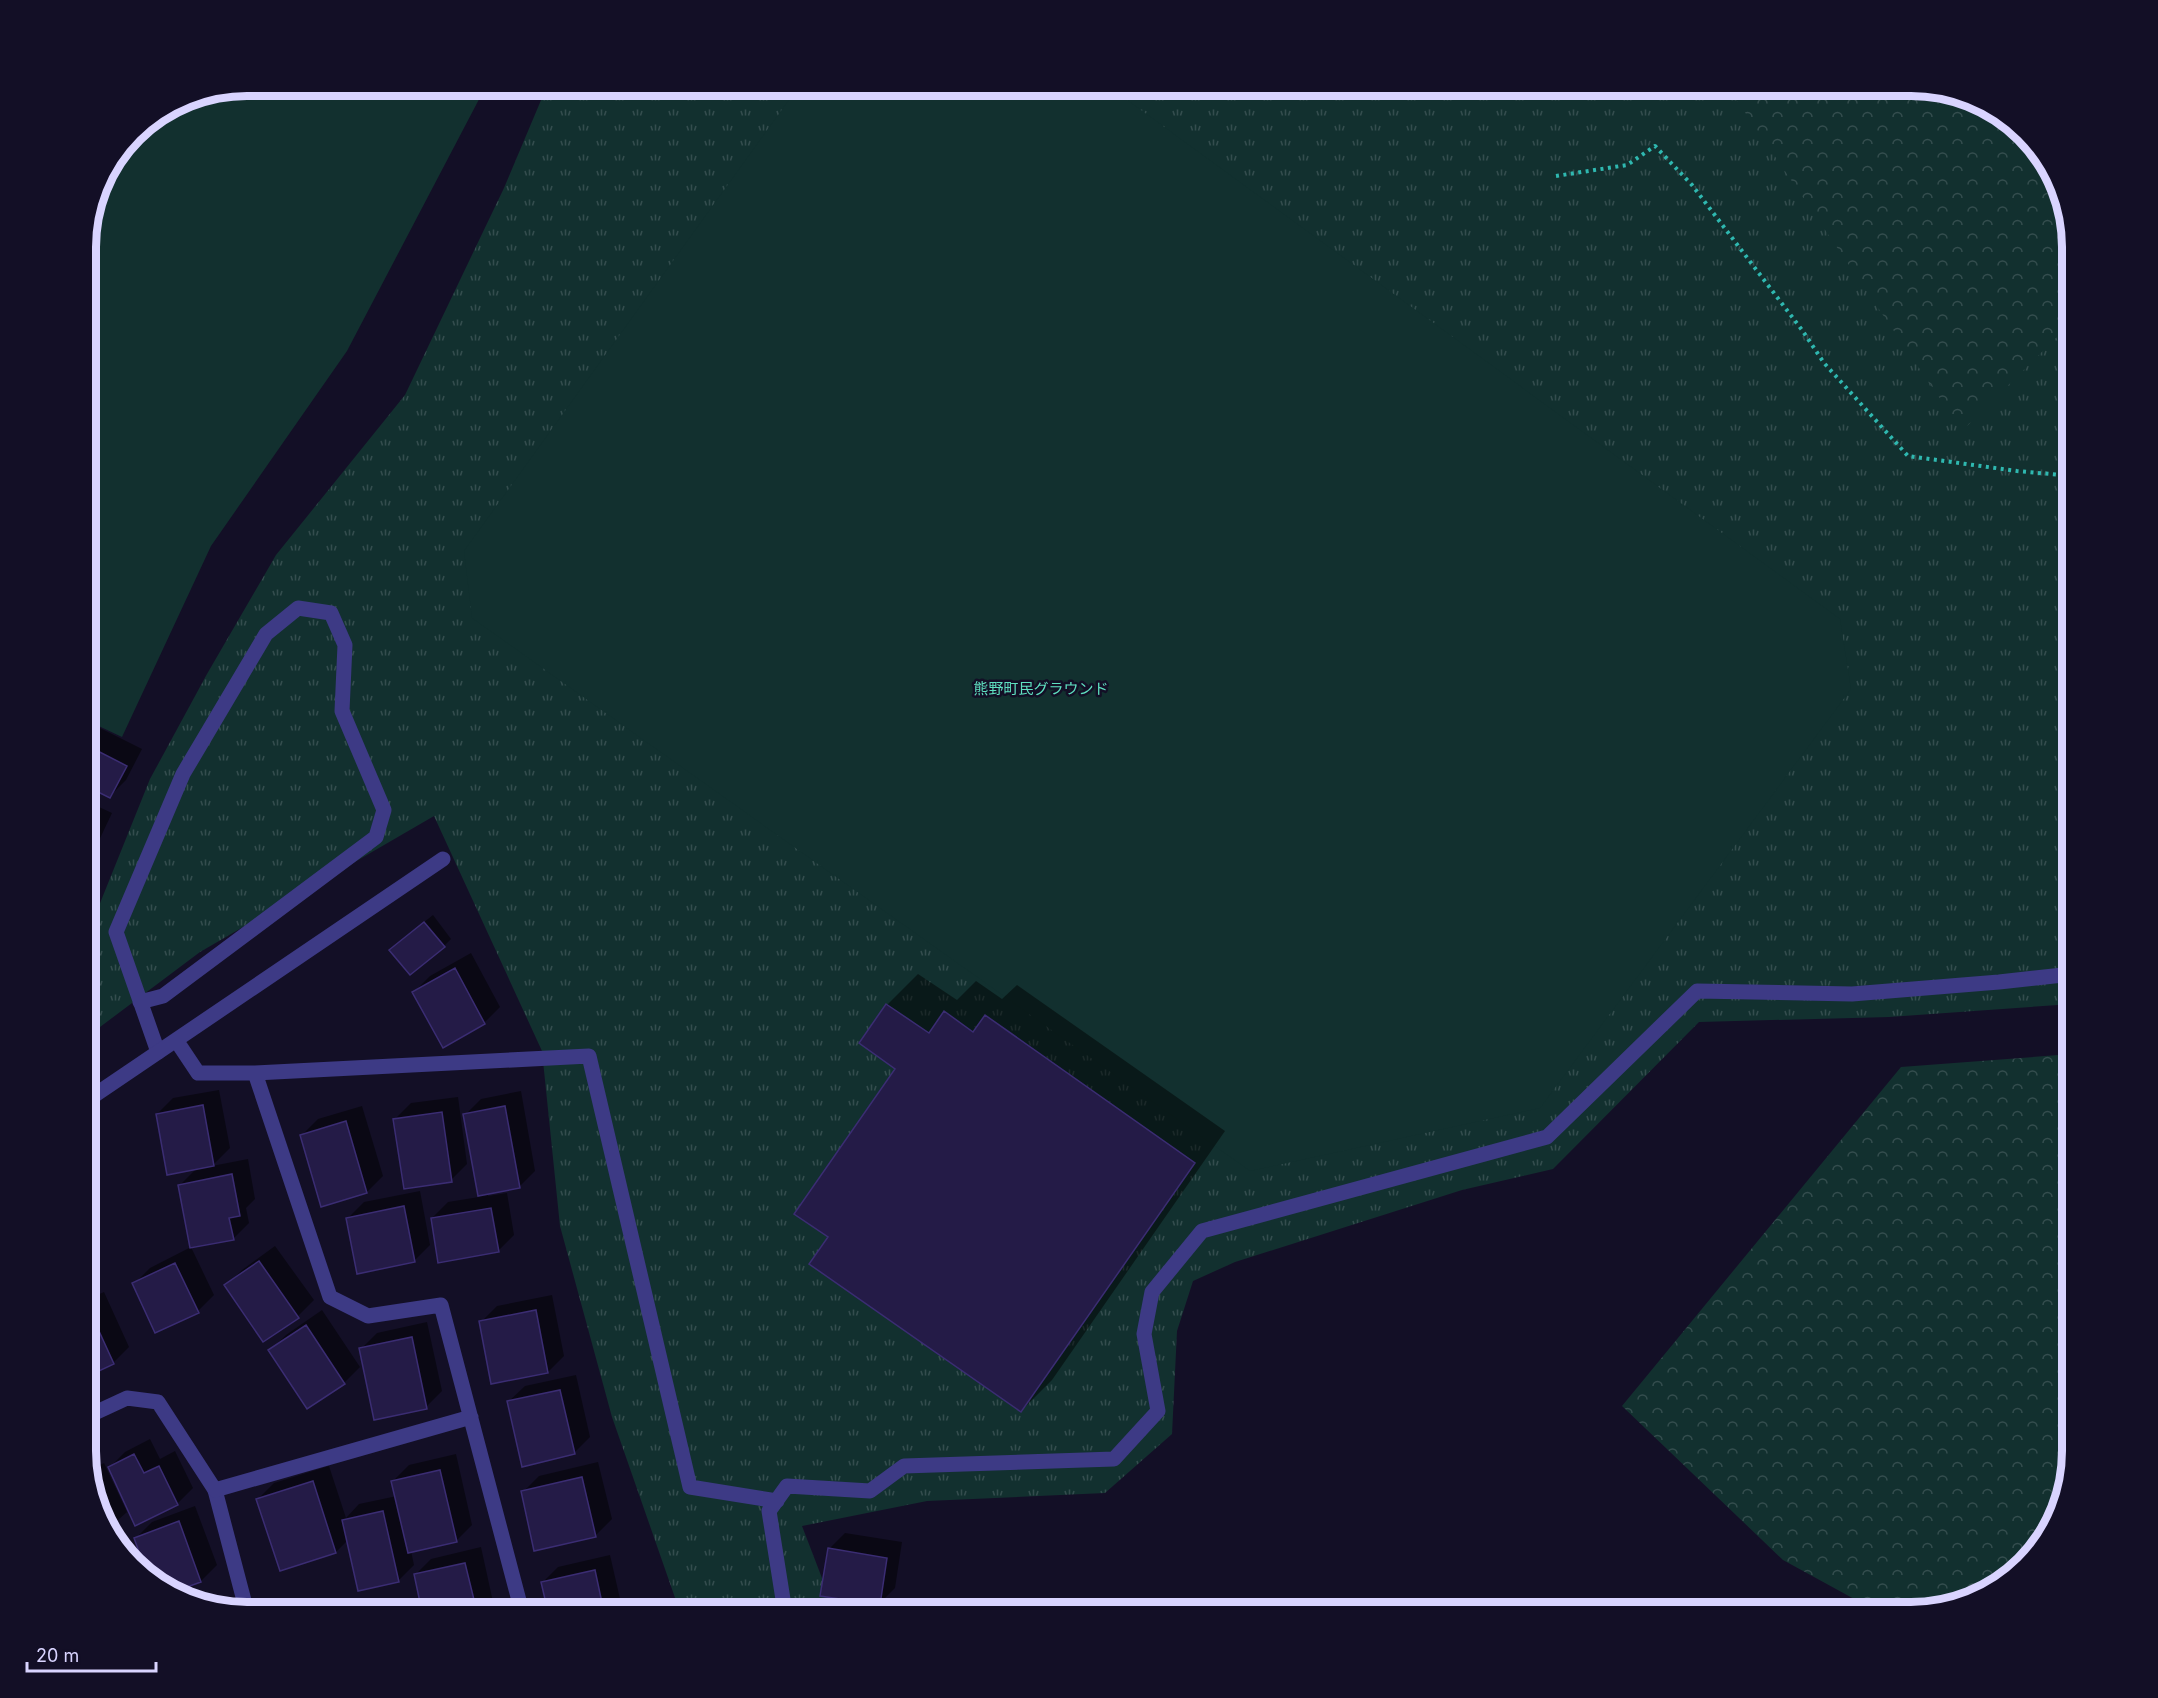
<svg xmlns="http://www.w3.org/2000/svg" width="2158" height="1698" font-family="Inter,'Noto Sans JP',sans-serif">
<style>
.grass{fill:url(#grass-tufts)}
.forest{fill:url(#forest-crowns)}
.pitch{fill:#12302f}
.shadow{fill:#0007}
.building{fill:#241b47;stroke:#3b2d73;stroke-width:1.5}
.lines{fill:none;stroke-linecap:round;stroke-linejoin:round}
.path{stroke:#2fb8b0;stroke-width:4;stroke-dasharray:3 4.5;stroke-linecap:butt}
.lane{stroke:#3d3a85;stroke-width:15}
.street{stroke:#3d3a85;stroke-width:15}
.labels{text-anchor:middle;stroke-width:5;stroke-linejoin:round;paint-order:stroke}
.park-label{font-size:15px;fill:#5fe0c0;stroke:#130f26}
.rim{fill:none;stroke:#d9d4ff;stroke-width:8}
</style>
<defs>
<pattern id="grass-tufts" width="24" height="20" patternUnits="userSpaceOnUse" patternTransform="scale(1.5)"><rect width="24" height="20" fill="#12302f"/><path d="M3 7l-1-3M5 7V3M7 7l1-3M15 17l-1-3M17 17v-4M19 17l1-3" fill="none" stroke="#344d4e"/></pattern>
<pattern id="forest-crowns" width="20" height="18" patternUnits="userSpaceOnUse" patternTransform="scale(1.5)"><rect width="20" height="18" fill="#12302f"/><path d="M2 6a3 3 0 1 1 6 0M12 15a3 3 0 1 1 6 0" fill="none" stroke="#344d4e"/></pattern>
</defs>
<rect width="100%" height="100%" fill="#130f26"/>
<path class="grass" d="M 547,86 L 1912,86 L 1964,94 L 2010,119 L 2056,176 L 2072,246 L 2072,1004 L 1889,1017 L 1699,1022 L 1553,1169 L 1462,1190 L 1235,1262 L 1193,1281 L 1177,1331 L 1172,1434 L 1105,1493 L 927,1501 L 802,1526 L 835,1612 L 680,1612 L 612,1417 L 560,1226 L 542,1051 L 434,816 L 200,952 L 100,1027 L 86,975 L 86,938 L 150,779 L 207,674 L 276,555 L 405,395 L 504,188 Z"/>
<path class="forest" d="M 1727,86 L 1912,86 L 1964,94 L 2010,119 L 2056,176 L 2072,246 L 2072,322 L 1962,431 Z
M 2072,1054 L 2072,1452 L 2064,1504 L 2039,1550 L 1982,1596 L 1911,1612 L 1878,1612 L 1783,1560 L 1622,1406 L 1901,1067 Z"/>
<path class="pitch" d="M 247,86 L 486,86 L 347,351 L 211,546 L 122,737 L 86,720 L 86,236 L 102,175 L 140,126 L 185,98 Z
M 799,86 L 1108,86 L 1840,619 L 1851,689 L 1540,1108 L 1250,1171 L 472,618 L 464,551 Z"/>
<path class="shadow" d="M 86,721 L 142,749 L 126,780 L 110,796 L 86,784 Z
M 86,801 L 112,813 L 86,868 Z
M 433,915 L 451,939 L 444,946 L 399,942 Z
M 471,953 L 500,1007 L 484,1023 L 444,1046 L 414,992 L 430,976 Z
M 918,974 L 957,1000 L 976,981 L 1002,999 L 1017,985 L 1225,1131 L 1052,1380 L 1021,1411 L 830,1237 L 897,1068 L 861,1043 L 887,1005 Z
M 219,1090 L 230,1148 L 212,1166 L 248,1159 L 255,1199 L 246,1208 L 249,1223 L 233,1239 L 180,1185 L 198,1167 L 157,1114 L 173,1098 Z
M 521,1091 L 535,1171 L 519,1187 L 488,1193 L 488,1196 L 507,1193 L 514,1235 L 498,1251 L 432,1218 L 448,1202 L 479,1197 L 465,1115 L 481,1099 Z
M 458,1097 L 467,1164 L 451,1180 L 395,1119 L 411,1103 Z
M 362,1106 L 383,1176 L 367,1192 L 302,1135 L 318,1119 Z
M 420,1191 L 430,1245 L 414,1261 L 348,1218 L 364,1202 Z
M 275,1246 L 314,1300 L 298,1316 L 226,1286 L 242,1270 Z
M 191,1247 L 214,1295 L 198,1311 L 134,1284 L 150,1268 Z
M 104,1292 L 129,1347 L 113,1363 L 86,1375 L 86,1300 Z
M 552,1295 L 564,1356 L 548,1372 L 481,1322 L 497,1306 Z
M 322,1310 L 360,1367 L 344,1383 L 270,1351 L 286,1335 Z
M 427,1322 L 442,1391 L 426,1407 L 361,1349 L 377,1333 Z
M 576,1375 L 590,1437 L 574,1453 L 508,1402 L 525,1386 Z
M 150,1439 L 160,1459 L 175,1451 L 193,1488 L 177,1504 L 109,1468 L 125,1452 Z
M 456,1454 L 472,1525 L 456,1541 L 411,1551 L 414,1565 L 398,1581 L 348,1540 L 336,1552 L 258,1499 L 274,1483 L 329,1466 L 346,1518 L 359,1504 L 397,1496 L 393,1481 L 409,1465 Z
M 598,1462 L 612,1519 L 596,1535 L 536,1549 L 523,1492 L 539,1476 Z
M 104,1463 L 127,1512 L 108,1529 L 102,1523 L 88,1471 Z
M 195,1506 L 217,1565 L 201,1581 L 171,1591 L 151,1581 L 135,1539 L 152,1522 Z
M 845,1533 L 902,1542 L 895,1588 L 879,1604 L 829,1549 Z
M 481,1547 L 495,1611 L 494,1612 L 379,1612 L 383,1608 L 422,1604 L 415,1575 L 431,1559 Z
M 610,1555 L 623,1612 L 549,1612 L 542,1583 L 558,1567 Z"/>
<path class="building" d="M 86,745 L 127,766 L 110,798 L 86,786 Z
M 424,922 L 445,947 L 410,975 L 389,950 Z
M 455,968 L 485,1024 L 443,1048 L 412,992 Z
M 886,1004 L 929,1033 L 944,1011 L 973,1032 L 985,1015 L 1195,1163 L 1021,1412 L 809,1264 L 828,1237 L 794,1214 L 895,1069 L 859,1043 Z
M 203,1105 L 214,1166 L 167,1175 L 156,1114 Z
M 505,1106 L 520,1188 L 478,1196 L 463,1114 Z
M 442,1112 L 452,1182 L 404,1189 L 393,1119 Z
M 346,1121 L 367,1193 L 321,1207 L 300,1135 Z
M 232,1174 L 240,1216 L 229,1218 L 234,1240 L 190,1248 L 178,1185 Z
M 404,1206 L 415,1262 L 357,1274 L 346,1218 Z
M 491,1208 L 499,1252 L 438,1263 L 431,1218 Z
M 259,1261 L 299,1318 L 263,1342 L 224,1285 Z
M 175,1263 L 199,1313 L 155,1333 L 132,1283 Z
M 88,1307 L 114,1364 L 86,1377 L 86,1308 Z
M 536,1310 L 548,1373 L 491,1384 L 479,1321 Z
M 306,1325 L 345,1384 L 307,1409 L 268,1350 Z
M 412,1337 L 427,1409 L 374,1420 L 359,1348 Z
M 560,1390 L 575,1454 L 522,1467 L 507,1401 Z
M 134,1454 L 144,1473 L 159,1466 L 178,1505 L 135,1526 L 108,1467 Z
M 440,1470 L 457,1542 L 408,1553 L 391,1481 Z
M 582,1477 L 596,1537 L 534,1551 L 521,1491 Z
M 313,1481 L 336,1553 L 280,1571 L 256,1499 Z
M 93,1490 L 112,1529 L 109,1531 L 102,1523 Z
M 383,1511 L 399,1582 L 358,1591 L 342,1520 Z
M 179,1521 L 201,1582 L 173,1592 L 149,1580 L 134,1538 Z
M 828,1548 L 887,1558 L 880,1605 L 820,1596 Z
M 465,1563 L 477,1612 L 422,1612 L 414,1574 Z
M 595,1570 L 604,1612 L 548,1612 L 541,1582 Z"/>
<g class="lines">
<path class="path" d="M 1556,176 L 1627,165 L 1655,146 L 1692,185 L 1802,330 L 1824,363 L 1908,456 L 2017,471 L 2072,476"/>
<path class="lane" d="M 140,1002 L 163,996 L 376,837 L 384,810 L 342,711 L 345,645 L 331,613 L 298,608 L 266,634 L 183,774 L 116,932 L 158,1052
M 215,1490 L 247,1612"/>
<path class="street" d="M 176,1040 L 198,1073 L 255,1073 L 589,1056 L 690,1487 L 777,1501
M 255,1073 L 330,1297 L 368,1316 L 441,1305 L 522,1612
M 86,1101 L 443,859
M 86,1417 L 127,1398 L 158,1402 L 215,1490 L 471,1417
M 785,1612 L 769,1511 L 787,1486 L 870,1491 L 904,1466 L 1114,1459 L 1158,1411 L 1144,1334 L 1152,1292 L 1202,1231 L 1547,1137 L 1697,991 L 1852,994 L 1999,982 L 2072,974"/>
</g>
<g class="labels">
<g class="park-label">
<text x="1041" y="694">熊野町民グラウンド</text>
</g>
</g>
<path d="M0 0H2158V1698H0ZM247 96H1911A151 151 0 0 1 2062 247V1451A151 151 0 0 1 1911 1602H247A151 151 0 0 1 96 1451V247A151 151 0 0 1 247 96Z" fill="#130f26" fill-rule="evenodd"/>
<path class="rim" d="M247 96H1911A151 151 0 0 1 2062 247V1451A151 151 0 0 1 1911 1602H247A151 151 0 0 1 96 1451V247A151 151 0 0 1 247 96Z"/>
<path d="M27 1662v9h129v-9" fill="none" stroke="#d9d4ff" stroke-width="3"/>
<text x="36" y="1662" font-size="18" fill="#d9d4ff" stroke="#130f26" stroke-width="4.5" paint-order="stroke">20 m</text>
</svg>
